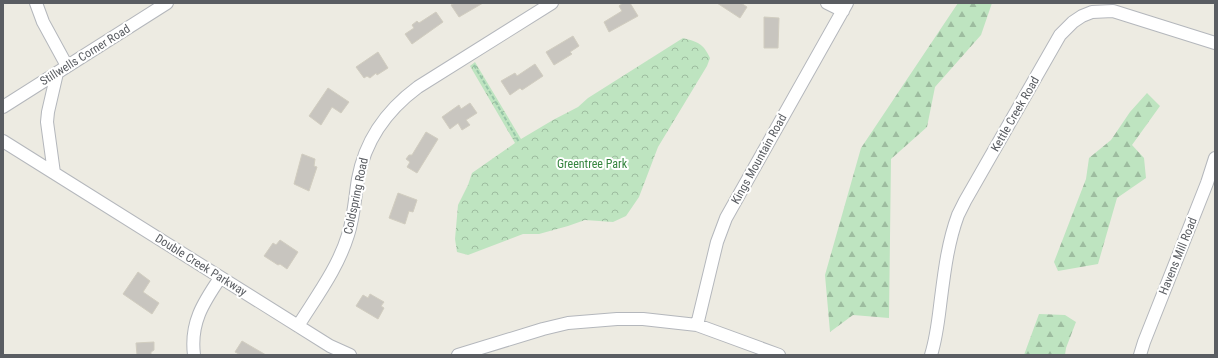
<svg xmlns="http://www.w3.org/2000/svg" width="1218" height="358" font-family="'Roboto Condensed',sans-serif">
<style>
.forest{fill:url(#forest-firs)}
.park{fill:url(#park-crowns)}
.building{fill:#c8c5bf;stroke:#d1cdc0}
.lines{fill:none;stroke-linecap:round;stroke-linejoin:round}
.minor-casing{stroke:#b4b7bc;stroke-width:14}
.path{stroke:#97c5a7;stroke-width:2;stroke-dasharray:4 2;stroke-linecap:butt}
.minor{stroke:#fff;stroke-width:12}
.labels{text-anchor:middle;stroke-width:4;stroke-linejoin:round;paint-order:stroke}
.street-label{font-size:12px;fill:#5a5d62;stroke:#fff}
.park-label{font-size:12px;fill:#36853f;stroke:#fff}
</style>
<defs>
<pattern id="forest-firs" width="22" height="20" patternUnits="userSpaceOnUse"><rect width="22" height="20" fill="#bee4c0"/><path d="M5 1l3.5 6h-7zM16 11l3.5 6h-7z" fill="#9dbc9f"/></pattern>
<pattern id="park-crowns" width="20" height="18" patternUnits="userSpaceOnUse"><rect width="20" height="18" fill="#bee4c0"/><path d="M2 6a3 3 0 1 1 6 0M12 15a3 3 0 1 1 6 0" fill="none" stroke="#9dbc9f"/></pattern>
</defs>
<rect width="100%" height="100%" fill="#edebe2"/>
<path class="forest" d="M 958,3 L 992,3 L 981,35 L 935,87 L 927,127 L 891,159 L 889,318 L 853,315 L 830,332 L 825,275 L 861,148 Z
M 1147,93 L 1160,106 L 1132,145 L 1144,158 L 1146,178 L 1117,198 L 1098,264 L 1058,271 L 1054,262 L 1086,179 L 1089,158 L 1111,140 L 1130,112 Z
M 1039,314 L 1065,315 L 1076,322 L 1066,348 L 1065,355 L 1024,355 Z"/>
<path class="park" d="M 683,38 C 698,42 703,43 710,58 L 707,66 L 658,147 L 639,197 L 626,216 L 613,222 L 585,220 L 568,226 L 539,234 L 523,234 L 468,255 L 457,252 L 455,239 L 458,205 L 468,185 L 472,173 L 515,143 L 470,66 L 475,62 L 521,139 L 553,120 L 578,107 L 588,98 Z"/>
<path class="building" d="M 455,3 L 483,3 L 459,17 L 451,5 Z
M 623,3 L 630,3 L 638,16 L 609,32 L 604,22 L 622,11 L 619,6 Z
M 717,3 L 741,3 L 747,7 L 740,18 Z
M 436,12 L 443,22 L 412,44 L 405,34 L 414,28 L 412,25 L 417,21 L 419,23 Z
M 764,17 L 779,18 L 778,48 L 764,48 Z
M 573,36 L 579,46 L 570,52 L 572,54 L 554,65 L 546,52 Z
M 378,52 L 388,68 L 377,75 L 376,73 L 370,78 L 367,76 L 364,78 L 356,67 Z
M 535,64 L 543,76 L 522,90 L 520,88 L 510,95 L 501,81 L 515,73 L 517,76 Z
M 328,88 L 349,102 L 341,113 L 332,107 L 321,125 L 309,116 Z
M 470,103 L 477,113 L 466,120 L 470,125 L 462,130 L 458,123 L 450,129 L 442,117 L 459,105 L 461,109 Z
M 426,132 L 438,139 L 417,173 L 407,167 L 410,162 L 406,159 L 409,155 L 412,155 Z
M 302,154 L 315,159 L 314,166 L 317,167 L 309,191 L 294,184 Z
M 398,193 L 417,200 L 413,212 L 409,211 L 405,224 L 389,218 Z
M 280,240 L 298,252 L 287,269 L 280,264 L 278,265 L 264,256 L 273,243 L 276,245 Z
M 138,272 L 150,281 L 143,292 L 159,303 L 152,314 L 123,294 Z
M 370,294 L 384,302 L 381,306 L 384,308 L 378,319 L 356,306 L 363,295 L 368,298 Z
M 242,341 L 266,355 L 241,355 L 235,352 Z
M 154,342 L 154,350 L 151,352 L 151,355 L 137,355 L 136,343 Z"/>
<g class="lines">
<g class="minor-casing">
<path id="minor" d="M 36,3 L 43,22 L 67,66
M 827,3 L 843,11
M 57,73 L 48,112 L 47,122 L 54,173 L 330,346 L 350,355
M 3,107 L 167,3
M 3,141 L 54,173
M 697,325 L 717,242 L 726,218 L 847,3
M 298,326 C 316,297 338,268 348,235 C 354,217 355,197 358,179 C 365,140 387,110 418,87 L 552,3
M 194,355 C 190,323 203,303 220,278
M 458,355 L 543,329 L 568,323 L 617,319 L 643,319 L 697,325 L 779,355
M 931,355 C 936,339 938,323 940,306 C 944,275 947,245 958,215 L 965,201 L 1060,35 L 1073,22 L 1082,16 L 1092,12 L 1113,11 L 1215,43
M 1140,355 L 1144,342 L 1207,183 L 1215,158"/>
</g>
<path class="path" d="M 474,65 L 519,142"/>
<use href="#minor" class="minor"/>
</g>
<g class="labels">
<g class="street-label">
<text transform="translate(85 55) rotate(-32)" y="4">Stillwells Corner Road</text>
<text transform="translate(1015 114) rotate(-60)" y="4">Kettle Creek Road</text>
<text transform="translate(759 159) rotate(-61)" y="4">Kings Mountain Road</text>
<text transform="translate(356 196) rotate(-78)" y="4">Coldspring Road</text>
<text transform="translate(1178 256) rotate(-68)" y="4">Havens Mill Road</text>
<text transform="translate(201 265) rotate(32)" y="4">Double Creek Parkway</text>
</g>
<g class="park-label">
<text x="592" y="168">Greentree Park</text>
</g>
</g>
<rect width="1218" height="358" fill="none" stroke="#5a5d62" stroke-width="8"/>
</svg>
